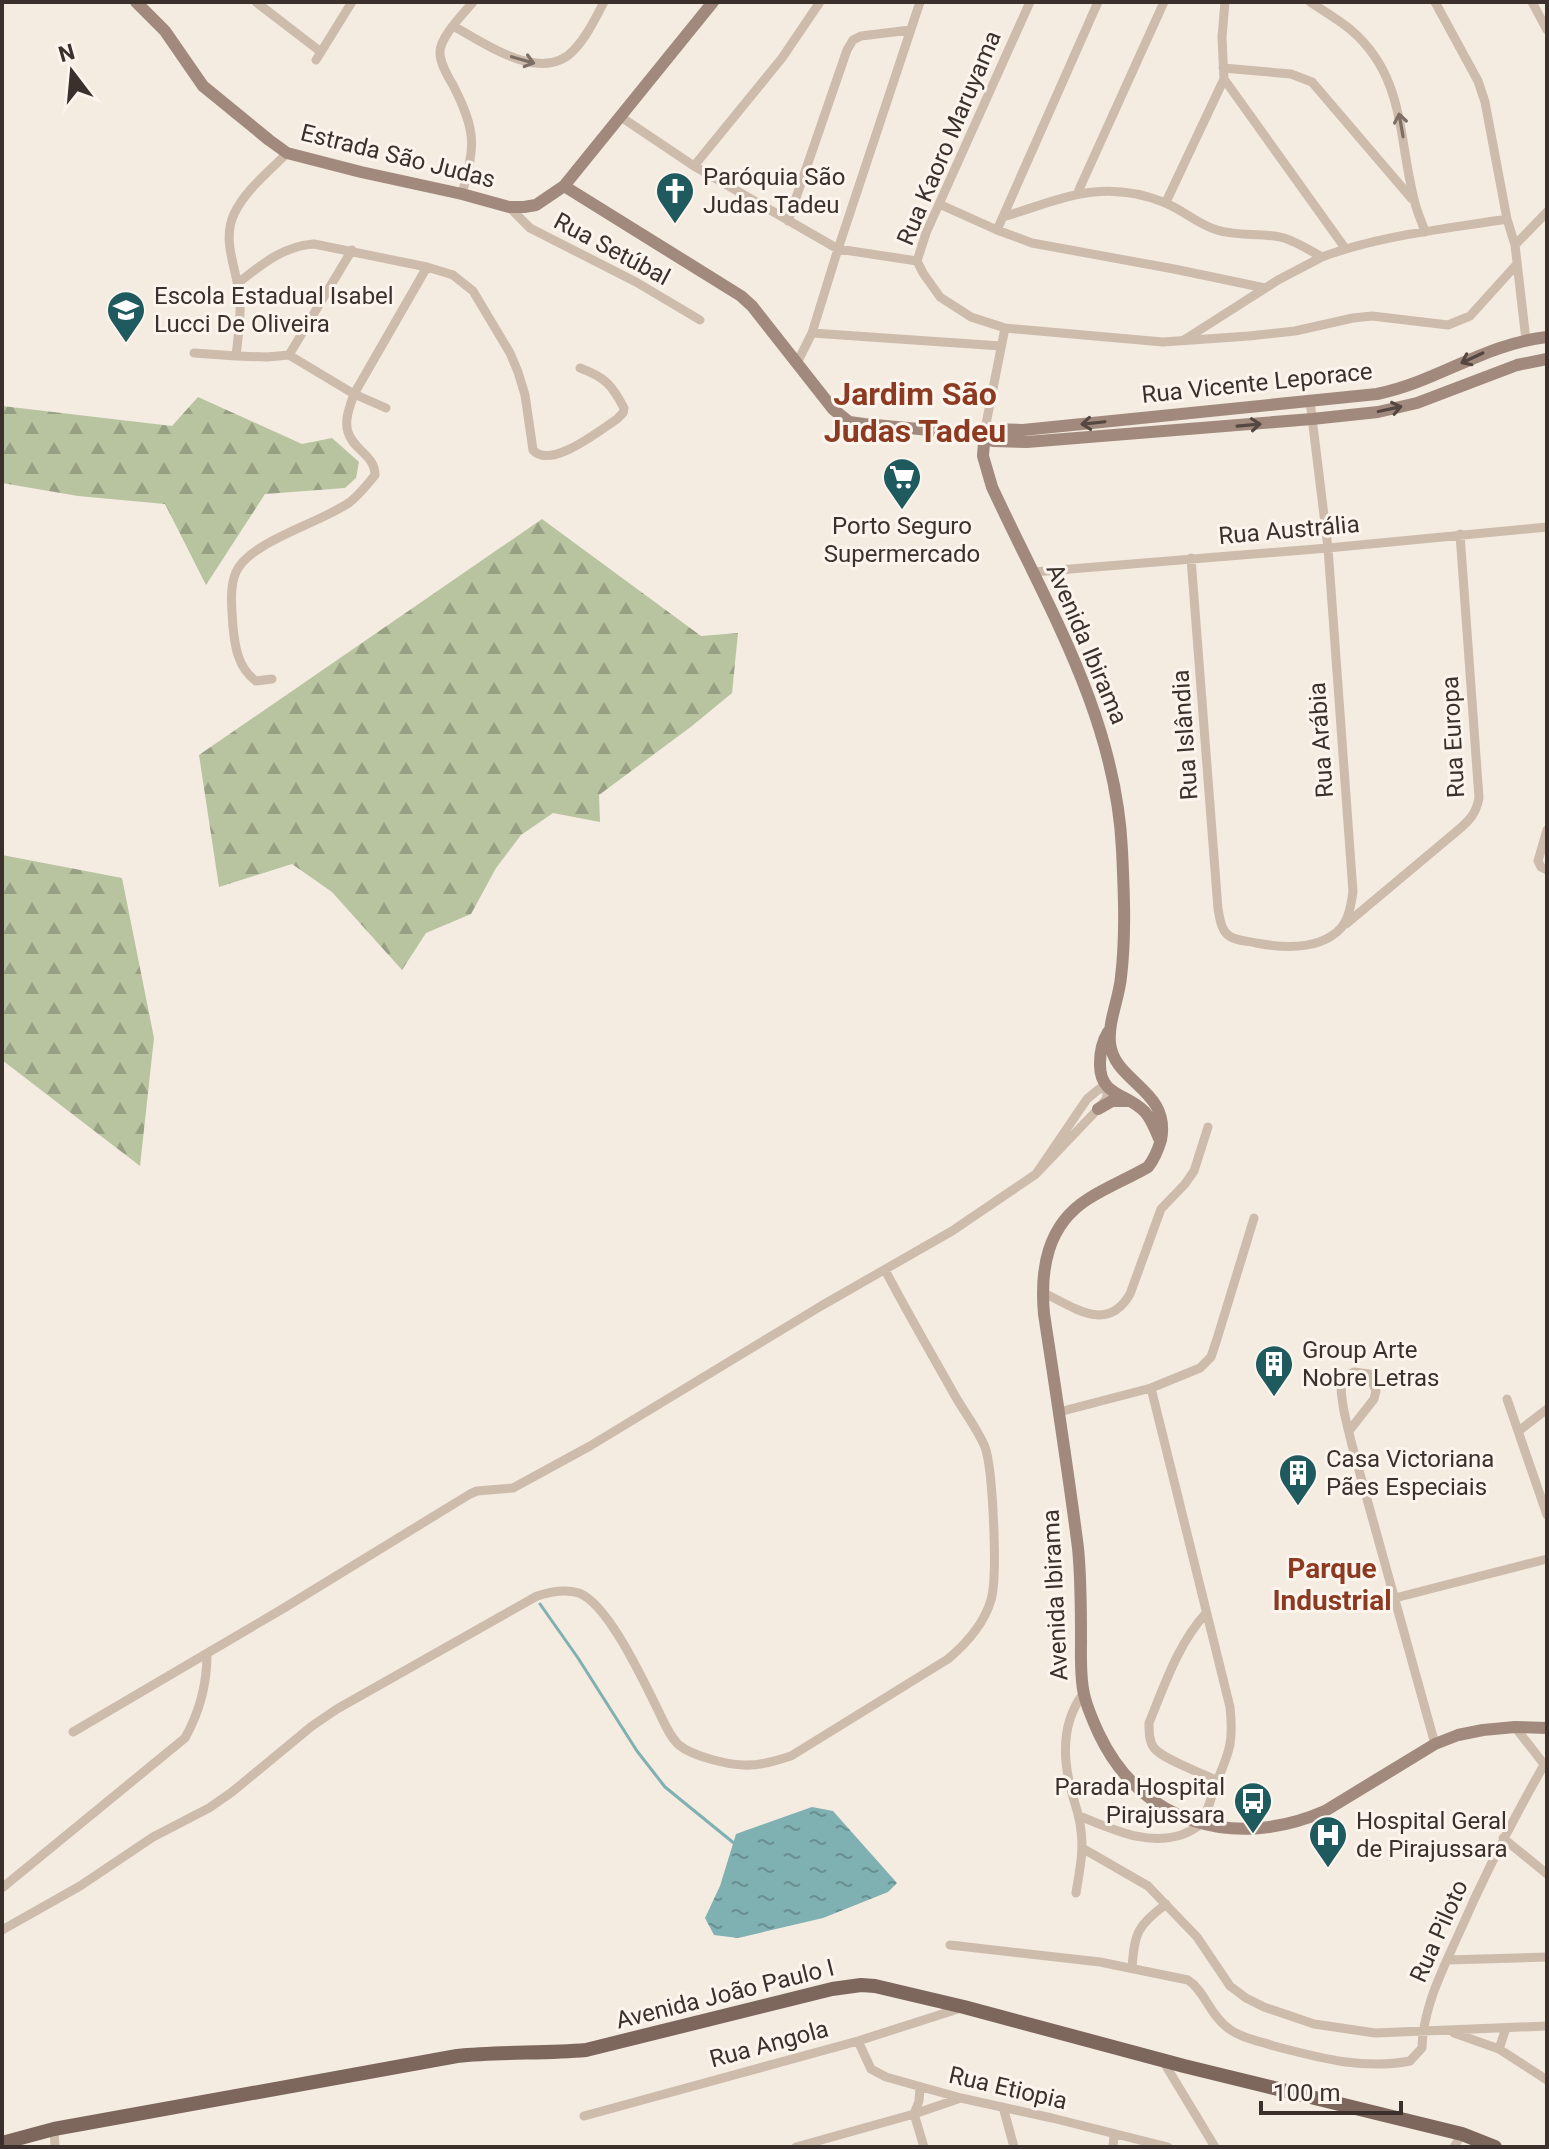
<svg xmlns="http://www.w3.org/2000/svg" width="1549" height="2149" font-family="Roboto,sans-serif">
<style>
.forest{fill:url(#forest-firs)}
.water{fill:url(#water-ripples)}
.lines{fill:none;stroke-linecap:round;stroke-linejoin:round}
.stream{stroke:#7fb0b2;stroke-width:3}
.street{stroke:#cdbbac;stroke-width:9}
.secondary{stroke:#a18a7d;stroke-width:12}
.primary{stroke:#7d675c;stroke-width:14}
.oneway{stroke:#7d6f65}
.oneway2{stroke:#544640}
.labels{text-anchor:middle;stroke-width:6;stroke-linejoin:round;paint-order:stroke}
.street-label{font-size:24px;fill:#3b302b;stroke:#fbf5ee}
.poi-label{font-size:24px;fill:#3b302b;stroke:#fbf5ee;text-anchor:start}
.quarter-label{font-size:28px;font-weight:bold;fill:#8c3b22;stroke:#fbf5ee}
.district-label{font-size:32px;font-weight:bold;fill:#8c3b22;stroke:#fbf5ee}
</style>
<defs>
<pattern id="forest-firs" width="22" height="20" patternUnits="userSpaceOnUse" patternTransform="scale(2)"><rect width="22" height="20" fill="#b8c4a0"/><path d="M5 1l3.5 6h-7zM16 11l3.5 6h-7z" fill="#97a083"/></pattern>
<pattern id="water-ripples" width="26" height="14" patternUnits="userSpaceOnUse" patternTransform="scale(2)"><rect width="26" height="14" fill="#7fb0b2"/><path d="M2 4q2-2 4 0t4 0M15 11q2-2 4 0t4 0" fill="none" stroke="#699091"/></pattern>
</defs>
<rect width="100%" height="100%" fill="#f4ebe1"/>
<path class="forest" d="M 198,397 L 302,444 L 332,438 L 359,462 L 356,478 L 345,488 L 265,494 L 206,585 L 165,504 L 78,496 L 2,483 L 2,406 L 172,426 Z
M 542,519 L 701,636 L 738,633 L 732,693 L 692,726 L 599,795 L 600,822 L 553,813 L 521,835 L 496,868 L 471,914 L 426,933 L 402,970 L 332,892 L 292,864 L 219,887 L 199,755 Z
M 2,855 L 122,878 L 154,1038 L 140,1166 L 2,1060 Z"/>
<path class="water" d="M 812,1807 L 833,1811 L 897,1883 L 888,1892 L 823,1918 L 738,1938 L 714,1935 L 705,1918 L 720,1886 L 736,1834 Z"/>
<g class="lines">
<path class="stream" d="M 540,1604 L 578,1658 L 637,1751 L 665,1787 L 735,1844"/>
<path class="street" d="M 256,2 L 321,52
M 1030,2 L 926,233 L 917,261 L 923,273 L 940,297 L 971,317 L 1005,328 L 1163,342 L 1249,336 L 1295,331 L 1353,318 L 1372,316 L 1448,325 L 1470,316 L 1517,264
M 1310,2 C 1324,11 1339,20 1351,30 C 1406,77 1398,140 1415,203 C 1417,212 1422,222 1425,232
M 1435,2 L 1478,81 L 1485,102 L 1507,219 L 1515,245 L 1526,340
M 1532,2 L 1547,30
M 453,26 C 485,43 542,85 574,50 C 587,36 595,19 604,2
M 316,60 L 352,2
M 1223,68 L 1291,74 L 1312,82 L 1412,199
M 1224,79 L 1345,248
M 621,117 L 694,166 L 838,249 L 917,261
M 287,153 C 269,172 246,189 234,214 C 221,242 238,271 240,300 C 241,318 238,337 236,356 L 267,357 L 289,355 L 354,394 L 386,408
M 694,166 L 782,58 L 820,2
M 462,194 C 475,146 477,133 454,87 C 449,78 440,64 440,53 C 439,38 463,14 473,2
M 1077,194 L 1164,2
M 1166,202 L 1224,79 L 1222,37 L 1225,2
M 939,204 L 997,230 L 1032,243 L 1174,269 L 1265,288
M 509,207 L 530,228 L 636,282 L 700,320
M 1003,217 C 1062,199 1101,178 1163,202 C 1182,209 1197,224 1217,230 C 1238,237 1262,232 1284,238 C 1297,242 1309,250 1322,257 C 1380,235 1446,229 1507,219
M 788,221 L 847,50 L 853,40 L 861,36 L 910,30
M 997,230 L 1098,2
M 1515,245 L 1547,212
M 238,283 C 261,265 283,246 314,244 L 427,267 L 453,275 L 473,291 L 510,353 L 518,372 L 525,395 L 533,450 C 550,470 599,431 617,419 L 623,413 L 624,408 C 612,385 605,377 580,368
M 812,333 L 1001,346
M 1184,340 L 1278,280 L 1322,257
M 194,353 L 236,356
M 289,355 L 352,250
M 797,363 L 812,333 L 838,249 L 920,2
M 985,429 L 1005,328
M 1191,558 L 1218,909 C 1220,919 1221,932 1231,937 C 1238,941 1248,941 1256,943 C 1283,948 1320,951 1341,928 C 1349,919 1351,904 1353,892 L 1328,548 L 1310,401
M 1034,572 L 1328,548 L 1547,527
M 272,679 L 256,681 C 238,668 235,647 233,627 C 232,609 229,588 236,572 C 250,541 321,523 350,502 C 359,495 367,485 375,475 C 375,455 353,450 348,432 C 344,420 350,406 354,394 L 427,267
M 1547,830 L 1538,861 L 1541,867 L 1547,870
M 1346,924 L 1457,831 C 1469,821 1476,814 1479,798 L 1460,534
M 1042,1292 C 1074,1307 1107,1334 1130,1294 L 1161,1209 L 1185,1184 L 1194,1171 L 1208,1127
M 1507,1399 L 1547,1515
M 1059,1412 L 1151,1388 L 1200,1368 L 1211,1357 L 1217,1339 L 1254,1218
M 1520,1430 L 1547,1409
M 1349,1431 L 1374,1399 L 1376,1391 L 1369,1374 L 1354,1372 L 1341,1379 C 1340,1401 1347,1424 1352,1445 L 1435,1744
M 1395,1598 L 1547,1559
M 1206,1613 C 1178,1644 1165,1684 1149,1723 C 1149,1732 1149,1741 1154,1748 C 1164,1760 1202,1773 1218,1781
M 1515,1727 L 1547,1768
M 73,1732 L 284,1608 L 470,1494 L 477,1491 L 513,1488 L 590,1446 L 821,1306 L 952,1231 L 1036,1174 L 1098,1109 L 1106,1099 L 1109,1088 L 1099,1089 L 1087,1099 L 1036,1174
M 1079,1816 C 1113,1829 1145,1846 1181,1835 C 1187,1833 1193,1830 1198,1826 C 1207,1816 1211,1798 1215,1786 C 1229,1752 1234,1744 1230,1707 L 1151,1388
M 1503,1838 L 1547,1874
M 1082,1848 L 1148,1886 L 1197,1937 L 1230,1986 L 1246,1998 L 1264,2007 L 1314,2024 L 1375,2033 L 1547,2026
M 2,1888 L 185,1738 C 199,1713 207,1683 207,1654
M 1076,1893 C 1079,1873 1084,1852 1081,1831 C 1080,1816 1074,1803 1071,1789 C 1062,1755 1062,1722 1083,1694
M 2,1930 L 80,1886 L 153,1837 L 209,1808 L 232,1792 L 312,1726 L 337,1709 L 537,1596 C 549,1592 566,1589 579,1593 C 608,1604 643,1680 657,1708 C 663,1720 669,1736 679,1745 C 692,1756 725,1764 743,1765 C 759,1766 775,1761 791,1756 L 948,1659 C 967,1643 984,1624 991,1600 C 998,1577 993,1470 985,1447 C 977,1428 964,1412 954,1394 C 931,1353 907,1312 885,1270
M 950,1945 L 1100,1962 L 1188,1980 C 1204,1990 1210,2015 1228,2028 C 1241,2038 1259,2041 1274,2046 C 1320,2058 1363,2070 1410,2061 L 1422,2048 C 1423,2007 1443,1969 1460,1931 C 1485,1874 1513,1819 1544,1765
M 1447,1960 L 1547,1957
M 1132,1968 C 1135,1931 1137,1927 1166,1904
M 1454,2033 L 1499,2049 L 1547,2080
M 858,2041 L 871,2069 L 886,2077 L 961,2098 L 1052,2118 L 1168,2147
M 1499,2049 L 1506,2028
M 1163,2061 L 1215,2147
M 1003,2107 L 1014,2147
M 584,2116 L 858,2041 L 961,2008
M 54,2129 L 55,2147
M 796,2147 L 914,2114 L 919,2101 L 920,2088
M 924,2147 L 914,2114 L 961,2098
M 1113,2147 L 1114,2134
M 1454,2147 L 1462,2134"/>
<path class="secondary" d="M 136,2 L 165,31 L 203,86 L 269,140 L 287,153 L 361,172 L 462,194 L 509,207 L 524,207 L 536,205 L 564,186 L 713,2
M 564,186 L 741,296 L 752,306 L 833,409 L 849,422 L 864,424 L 963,433 L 985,429 L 1023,430 L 1377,394 C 1437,382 1484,344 1547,337
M 985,429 L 983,456 L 992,487 C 1046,604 1116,717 1122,850 C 1124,892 1126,935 1121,977 C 1119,999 1108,1021 1110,1043 C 1114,1083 1171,1089 1161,1140 C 1158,1150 1155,1158 1148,1167 C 1129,1178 1107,1187 1088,1199 C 1047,1225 1040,1269 1044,1314 C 1056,1392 1068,1470 1078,1548 C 1081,1578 1081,1609 1081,1639 C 1081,1657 1080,1677 1084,1694 C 1087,1708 1093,1721 1099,1734 C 1142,1825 1236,1850 1325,1811 L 1435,1744 L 1458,1735 L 1483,1730 L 1515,1727 L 1547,1728
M 977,437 L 993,441 L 1027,442 L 1312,419 L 1378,412 L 1417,403 L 1517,365 L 1547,359
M 1108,1032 C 1102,1042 1100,1051 1100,1063 C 1099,1097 1128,1093 1145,1112 C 1152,1120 1156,1131 1160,1141
M 1098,1109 L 1112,1101 L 1128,1101"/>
<path class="primary" d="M 2,2143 L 54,2129 L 457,2056 C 500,2051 543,2054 586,2050 L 832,1989 L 861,1985 L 875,1986 L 964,2007 L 1184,2066 L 1462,2134 L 1495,2147"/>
</g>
<defs><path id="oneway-shaft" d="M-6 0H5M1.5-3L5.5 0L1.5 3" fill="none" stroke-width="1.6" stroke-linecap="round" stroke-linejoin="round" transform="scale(2)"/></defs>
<g class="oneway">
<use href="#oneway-shaft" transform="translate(523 60) rotate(16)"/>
<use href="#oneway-shaft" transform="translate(1401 125) rotate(-100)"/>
</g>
<g class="oneway2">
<use href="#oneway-shaft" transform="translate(1472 358) rotate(155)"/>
<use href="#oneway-shaft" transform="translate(1390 409) rotate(-12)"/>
<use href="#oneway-shaft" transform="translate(1093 423) rotate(174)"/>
<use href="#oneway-shaft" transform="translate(1249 425) rotate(-5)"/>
</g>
<defs>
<g id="church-pin" transform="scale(2)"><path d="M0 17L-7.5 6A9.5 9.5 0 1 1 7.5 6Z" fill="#1f5a5e" stroke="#fbf5ee"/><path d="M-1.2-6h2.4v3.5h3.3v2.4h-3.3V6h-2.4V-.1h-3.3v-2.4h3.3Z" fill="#fff"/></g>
<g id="school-pin" transform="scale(2)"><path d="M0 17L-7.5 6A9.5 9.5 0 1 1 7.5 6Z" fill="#1f5a5e" stroke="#fbf5ee"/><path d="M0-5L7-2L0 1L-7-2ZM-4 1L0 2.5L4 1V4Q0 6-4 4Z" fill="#fff"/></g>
<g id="supermarket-pin" transform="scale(2)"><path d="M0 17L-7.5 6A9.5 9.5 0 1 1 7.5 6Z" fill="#1f5a5e" stroke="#fbf5ee"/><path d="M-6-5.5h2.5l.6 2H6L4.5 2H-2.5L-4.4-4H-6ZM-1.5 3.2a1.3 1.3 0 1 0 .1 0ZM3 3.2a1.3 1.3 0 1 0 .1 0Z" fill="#fff"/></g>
<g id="building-pin" transform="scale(2)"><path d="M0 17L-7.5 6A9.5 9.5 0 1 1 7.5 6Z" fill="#1f5a5e" stroke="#fbf5ee"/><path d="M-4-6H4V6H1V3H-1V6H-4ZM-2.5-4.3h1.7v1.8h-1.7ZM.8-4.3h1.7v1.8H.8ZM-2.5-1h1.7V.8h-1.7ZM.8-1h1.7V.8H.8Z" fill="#fff"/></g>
<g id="bus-pin" transform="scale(2)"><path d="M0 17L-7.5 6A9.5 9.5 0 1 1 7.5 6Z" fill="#1f5a5e" stroke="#fbf5ee"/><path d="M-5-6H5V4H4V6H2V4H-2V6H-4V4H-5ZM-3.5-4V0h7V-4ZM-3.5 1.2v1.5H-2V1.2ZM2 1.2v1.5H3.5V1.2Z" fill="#fff"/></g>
<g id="hospital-pin" transform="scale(2)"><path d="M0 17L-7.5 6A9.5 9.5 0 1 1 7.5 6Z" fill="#1f5a5e" stroke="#fbf5ee"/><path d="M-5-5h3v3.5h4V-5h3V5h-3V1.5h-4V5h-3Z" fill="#fff"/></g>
</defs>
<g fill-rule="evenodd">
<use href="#church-pin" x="675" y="191"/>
<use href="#school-pin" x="126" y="310"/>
<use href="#supermarket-pin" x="902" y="477"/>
<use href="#building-pin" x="1274" y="1364"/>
<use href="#building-pin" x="1298" y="1473"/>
<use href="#bus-pin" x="1253" y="1801"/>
<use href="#hospital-pin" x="1328" y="1835"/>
</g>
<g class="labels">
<g class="street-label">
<text transform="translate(949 138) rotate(-67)" y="8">Rua Kaoro Maruyama</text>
<text transform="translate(398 156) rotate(14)" y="8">Estrada São Judas</text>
<text transform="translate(612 249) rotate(28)" y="8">Rua Setúbal</text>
<text transform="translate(1257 383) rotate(-6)" y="8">Rua Vicente Leporace</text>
<text transform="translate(1289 530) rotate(-5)" y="8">Rua Austrália</text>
<text transform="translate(1087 644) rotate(67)" y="8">Avenida Ibirama</text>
<text transform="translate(1185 735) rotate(-94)" y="8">Rua Islândia</text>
<text transform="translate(1453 737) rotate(-93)" y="8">Rua Europa</text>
<text transform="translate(1321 740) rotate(-94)" y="8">Rua Arábia</text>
<text transform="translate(1055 1595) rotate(-93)" y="8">Avenida Ibirama</text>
<text transform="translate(1439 1931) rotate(-66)" y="8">Rua Piloto</text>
<text transform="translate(725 1994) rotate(-14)" y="8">Avenida João Paulo I</text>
<text transform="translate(769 2044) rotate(-15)" y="8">Rua Angola</text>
<text transform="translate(1008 2088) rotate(13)" y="8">Rua Etiopia</text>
</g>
<g class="poi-label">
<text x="703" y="185">Paróquia São<tspan x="703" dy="28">Judas Tadeu</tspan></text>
<text x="154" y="304">Escola Estadual Isabel<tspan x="154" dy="28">Lucci De Oliveira</tspan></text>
<text x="902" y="534" text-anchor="middle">Porto Seguro<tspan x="902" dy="28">Supermercado</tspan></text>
<text x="1302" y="1358">Group Arte<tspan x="1302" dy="28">Nobre Letras</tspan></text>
<text x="1326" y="1467">Casa Victoriana<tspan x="1326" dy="28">Pães Especiais</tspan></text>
<text x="1225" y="1795" text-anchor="end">Parada Hospital<tspan x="1225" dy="28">Pirajussara</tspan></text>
<text x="1356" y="1829">Hospital Geral<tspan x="1356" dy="28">de Pirajussara</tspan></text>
</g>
<g class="quarter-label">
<text x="1332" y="1578">Parque<tspan x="1332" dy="32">Industrial</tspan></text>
</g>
<g class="district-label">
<text x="915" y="405">Jardim São<tspan x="915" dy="37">Judas Tadeu</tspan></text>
</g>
</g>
<rect width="1549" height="2149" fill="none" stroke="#3b302b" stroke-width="8"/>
<g transform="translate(72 72) rotate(344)" stroke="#fbf5ee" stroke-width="6" paint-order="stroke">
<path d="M0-6L14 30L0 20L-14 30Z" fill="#3b302b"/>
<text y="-12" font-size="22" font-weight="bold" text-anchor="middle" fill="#3b302b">N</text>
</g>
<path d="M1261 2101v12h140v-12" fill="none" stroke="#3b302b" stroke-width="4"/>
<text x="1273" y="2101" font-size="24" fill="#3b302b" stroke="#fbf5ee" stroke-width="6" paint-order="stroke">100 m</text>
</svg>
